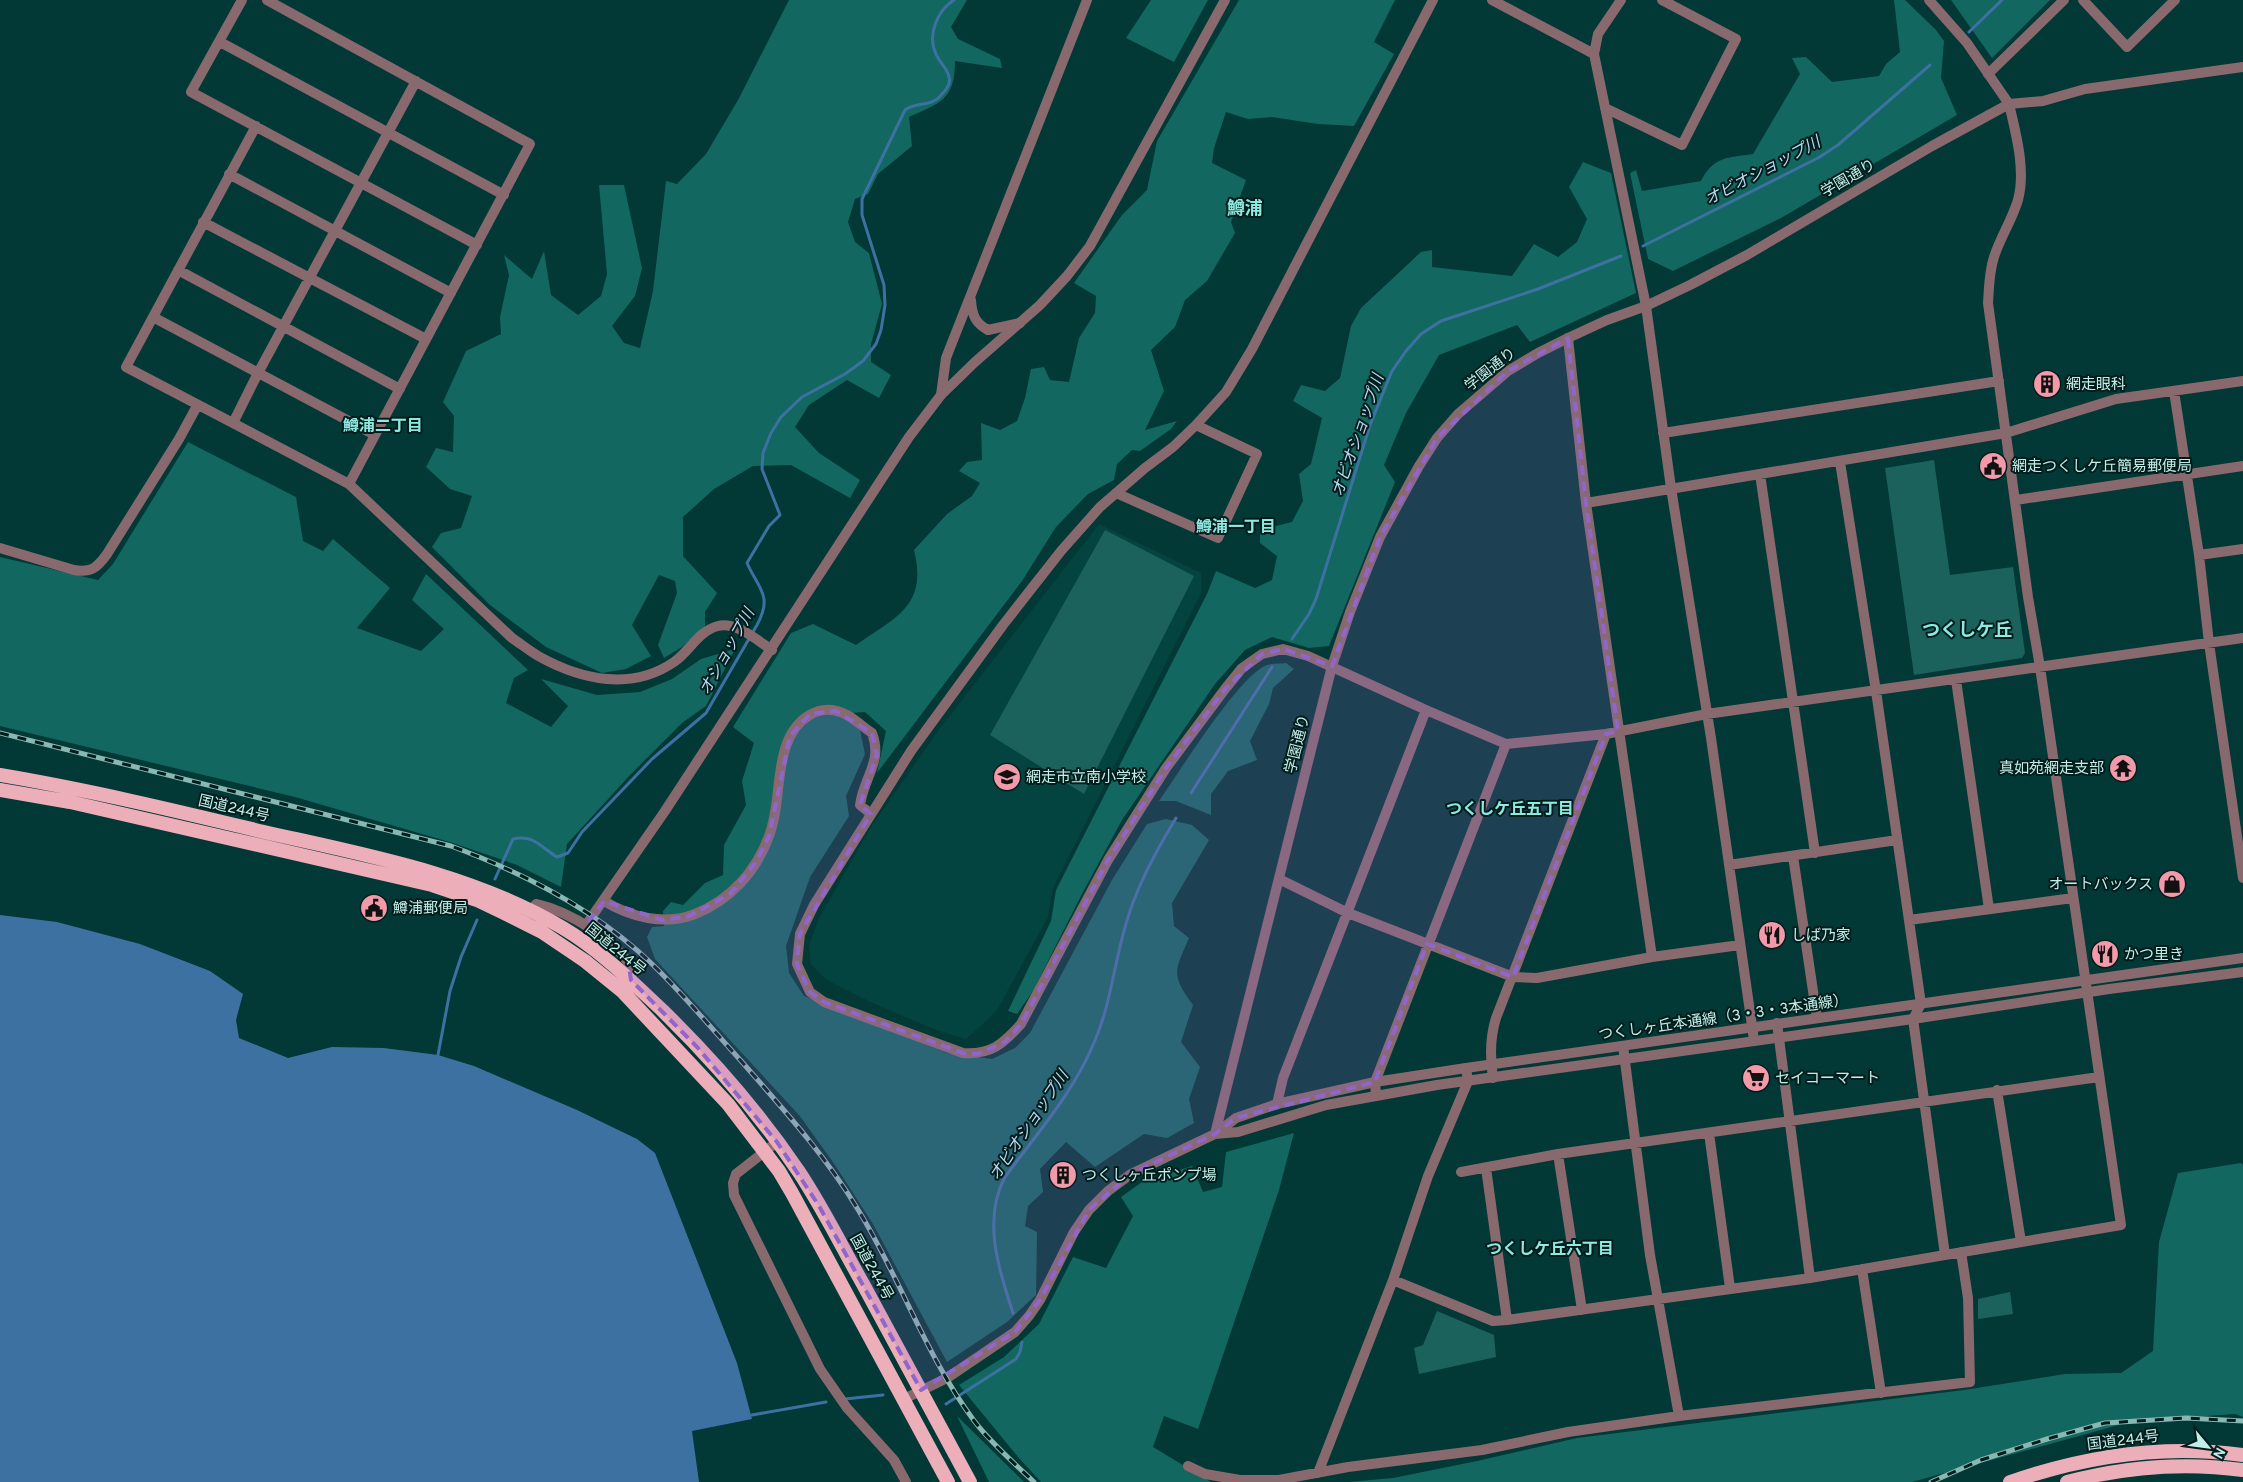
<svg xmlns="http://www.w3.org/2000/svg" width="2243" height="1482" font-family="Overpass,'Noto Sans JP',sans-serif">
<style>
.built{fill:#044440}
.green{fill:#1b625d}
.forest{fill:#126761}
.water{fill:#3d71a2}
.lines{fill:none;stroke-linecap:round;stroke-linejoin:round}
.stream{stroke:#3d71a2;stroke-width:3}
.minor{stroke:#88696e;stroke-width:10}
.tertiary{stroke:#88696e;stroke-width:10}
.trunk{stroke:#ecaeb8;stroke-width:14}
.rail-casing{stroke:#89b7b2;stroke-width:5}
.rail{stroke:#011d1b;stroke-width:3;stroke-dasharray:9;stroke-linecap:butt}
.marked{fill:#9166cb;fill-opacity:0.2;stroke:#9166cb;stroke-width:4;stroke-dasharray:10 6;stroke-linejoin:round}
.labels{text-anchor:middle;stroke-width:4;stroke-linejoin:round;paint-order:stroke}
.street-label{font-size:15px;fill:#c3ede8;stroke:#011d1b}
.poi-label{font-size:15px;fill:#c3ede8;stroke:#011d1b;text-anchor:start}
.water-label{font-size:16px;font-style:italic;fill:#bbd8f5;stroke:#011d1b}
.neighbourhood-label{font-size:16px;font-weight:bold;fill:#8fe9e1;stroke:#011d1b}
.quarter-label{font-size:18px;font-weight:bold;fill:#8fe9e1;stroke:#011d1b}
</style>
<rect width="100%" height="100%" fill="#023835"/>
<path class="built" d="M 1099,524 L 1201,573 L 1201,593 L 1053,888 L 1048,917 L 996,1012 L 966,1039 L 936,1030 L 875,1004 L 827,980 L 811,964 L 809,946 L 818,920 L 871,827 L 941,727 Z"/>
<path class="green" d="M 1934,460 L 1950,575 L 2013,567 L 2025,653 L 2022,658 L 1914,675 L 1885,468 Z
M 1105,530 L 1194,576 L 1084,794 L 990,735 Z
M 2010,1292 L 2013,1314 L 1978,1319 L 1978,1299 Z
M 1437,1311 L 1494,1335 L 1496,1357 L 1419,1374 L 1414,1348 L 1423,1345 Z"/>
<path class="forest" d="M 789,0 L 967,0 L 951,27 L 958,39 L 1000,59 L 1002,68 L 955,61 C 955,100 940,103 909,117 L 912,146 L 878,174 L 868,194 L 855,199 L 848,222 L 855,242 L 869,253 L 882,304 L 871,344 L 871,362 L 891,375 L 879,398 L 847,380 L 809,405 L 795,427 L 819,453 L 860,480 L 850,498 L 791,465 L 753,466 L 714,489 L 683,517 L 683,556 L 717,593 L 705,612 L 705,627 L 682,647 L 664,658 L 658,645 L 677,593 L 675,581 L 659,575 L 632,625 L 651,656 L 626,669 L 602,673 L 546,647 L 490,605 L 432,547 L 441,533 L 461,528 L 472,496 L 450,489 L 426,467 L 436,448 L 453,452 L 454,416 L 443,402 L 466,351 L 501,334 L 500,317 L 509,275 L 504,255 L 532,279 L 544,251 L 551,295 L 578,315 L 601,296 L 607,274 L 599,185 L 624,185 L 642,268 L 635,296 L 612,326 L 624,343 L 640,348 L 653,291 L 666,181 L 677,184 L 706,154 L 738,100 Z
M 1151,0 L 1208,0 L 1174,62 L 1126,38 Z
M 1239,0 L 1395,0 L 1374,42 L 1394,54 L 1354,126 L 1318,124 L 1272,117 L 1248,119 L 1226,112 L 1214,148 L 1212,163 L 1246,180 L 1231,222 L 1235,233 L 1207,281 L 1185,300 L 1175,327 L 1151,350 L 1164,391 L 1145,430 L 1177,421 L 1171,429 L 1140,451 L 1132,450 L 1117,464 L 1114,480 L 1088,494 L 1056,527 L 1022,581 L 877,773 L 886,731 L 865,712 L 852,713 L 860,730 L 865,754 L 846,796 L 849,816 L 810,877 L 786,946 L 789,973 L 804,996 L 947,1053 L 992,1059 L 1015,1048 L 1030,1033 L 1112,880 L 1147,824 L 1166,819 L 1192,825 L 1209,840 L 1172,903 L 1174,926 L 1189,938 C 1175,971 1170,974 1193,1005 L 1181,1042 L 1200,1067 L 1189,1099 L 1194,1123 L 1167,1138 L 1144,1134 L 1095,1167 L 1066,1142 L 1040,1169 L 1043,1192 L 1028,1206 L 1025,1226 L 1037,1232 L 1036,1295 L 1007,1322 L 947,1362 L 873,1224 L 835,1165 L 799,1115 L 655,959 L 647,937 L 652,927 L 664,926 L 663,911 L 671,902 L 683,905 L 705,883 L 723,875 L 724,845 L 746,805 L 742,781 L 754,743 L 733,727 L 791,633 L 813,624 L 856,645 C 896,617 928,606 914,550 L 947,514 L 972,496 L 980,483 L 959,471 L 967,462 L 982,460 L 981,423 L 1000,430 L 1017,421 L 1025,398 L 1031,369 L 1044,367 L 1050,380 L 1069,382 L 1079,338 L 1095,313 L 1096,296 L 1074,283 L 1122,215 L 1147,190 L 1157,141 Z
M 1894,0 L 1905,0 L 1936,30 L 1944,41 L 1941,78 L 1957,115 L 1781,218 L 1673,271 L 1648,259 L 1630,173 L 1636,170 L 1642,191 L 1701,181 C 1714,156 1727,158 1753,154 L 1800,74 L 1792,58 L 1806,57 L 1832,82 L 1879,76 L 1886,64 L 1900,52 Z
M 1951,0 L 2050,0 L 1992,58 Z
M 1583,162 L 1611,173 L 1636,293 L 1530,342 L 1517,325 L 1439,355 L 1406,413 L 1384,465 L 1395,482 L 1329,646 L 1309,648 L 1272,637 L 1245,650 L 1215,684 L 1122,820 L 1082,894 L 1033,991 L 1017,1014 L 1008,1011 L 1051,921 L 1056,890 L 1207,594 L 1216,571 L 1255,588 L 1272,580 L 1277,556 L 1260,543 L 1260,530 L 1292,522 L 1303,501 L 1299,474 L 1311,464 L 1322,418 L 1293,401 L 1301,385 L 1325,391 L 1340,378 L 1351,326 L 1361,308 L 1421,252 L 1432,250 L 1432,267 L 1512,276 L 1534,244 L 1558,257 L 1577,242 L 1587,219 L 1569,187 Z
M 188,442 L 296,497 L 303,541 L 323,551 L 333,539 L 390,588 L 357,628 L 421,651 L 444,629 L 412,600 L 426,574 L 528,670 L 514,678 L 506,703 L 551,727 L 568,706 L 541,679 L 597,695 L 640,692 L 672,679 L 701,659 L 735,649 L 706,706 L 682,723 L 631,774 L 567,844 L 561,887 L 517,865 L 453,843 L 295,797 L 0,726 L 0,557 L 98,580 L 113,564 Z
M 1286,663 L 1294,669 L 1273,688 L 1269,704 L 1250,741 L 1257,760 L 1228,771 L 1211,794 L 1211,815 L 1176,801 L 1159,801 C 1178,774 1240,674 1267,665 C 1273,663 1280,664 1286,663 Z
M 1294,1133 L 1279,1190 L 1198,1429 L 1164,1416 L 1153,1447 L 1211,1482 L 1041,1482 L 1018,1457 L 959,1385 L 1004,1357 L 1039,1324 L 1073,1257 L 1106,1268 L 1133,1216 L 1121,1197 L 1142,1182 L 1192,1166 L 1203,1192 L 1222,1187 L 1226,1152 Z
M 2241,1163 L 2243,1165 L 2243,1417 L 2235,1414 L 2133,1421 L 1912,1482 L 1348,1482 L 1393,1478 L 1477,1461 L 1577,1438 L 1964,1390 L 2065,1374 L 2121,1373 L 2153,1351 L 2159,1242 L 2178,1173 Z
M 957,1416 L 1024,1482 L 989,1482 Z"/>
<path class="water" d="M 0,915 L 57,922 L 140,944 L 210,971 L 243,994 L 236,1020 L 239,1038 L 288,1058 L 332,1047 L 384,1048 L 438,1055 L 474,1066 L 577,1110 L 637,1139 L 655,1153 L 737,1363 L 752,1419 L 692,1431 L 699,1482 L 0,1482 Z"/>
<g class="lines">
<path class="stream" d="M 1969,32 L 2002,0
M 1643,246 L 1818,158 L 1838,145 L 1930,65
M 1292,639 L 1309,614 L 1316,599 L 1370,425 L 1392,371 L 1406,351 L 1421,334 L 1441,321 L 1538,289 L 1621,256
M 1191,793 L 1272,667
M 495,879 L 513,839 C 533,834 541,847 557,857 L 568,853 L 582,832 L 652,759 L 706,713 L 757,625 C 773,595 759,590 747,563 L 769,526 L 780,515 L 762,469 L 763,453 L 771,433 L 781,417 L 802,397 L 845,374 L 863,361 L 876,344 L 881,330 L 885,305 L 884,285 L 862,215 L 862,199 L 905,110 C 917,101 932,108 942,94 C 946,90 951,83 949,77 C 948,69 939,62 936,54 C 927,35 937,11 954,0
M 438,1055 L 450,991 L 461,957 L 477,920
M 1013,1313 C 999,1271 982,1219 1005,1177 C 1038,1132 1075,1091 1096,1038 C 1110,1004 1114,967 1124,931 C 1134,891 1155,853 1176,818
M 845,1399 L 883,1395
M 946,1404 L 1016,1359 L 1020,1352 L 1022,1342
M 752,1415 L 826,1402"/>
<path class="minor" d="M 242,0 L 191,92 L 477,245
M 267,0 L 530,144 L 349,484
M 1433,0 L 1252,349 L 1226,392 L 1196,425 L 1173,447 L 1145,468 L 1100,507 L 1061,551 L 1003,625 L 911,751 L 814,905 L 800,934 L 797,964 L 810,992 L 824,1002 L 963,1053 C 991,1055 1003,1044 1021,1024 L 1108,860 L 1166,768 L 1225,689 L 1242,668 L 1262,654 L 1283,649 L 1308,656 L 1426,710 L 1506,744 L 1606,734 L 1707,714 L 2243,638
M 1492,0 L 1594,54
M 1621,0 L 1598,34 L 1594,54 L 1646,306 L 1671,488 L 1711,738 L 1754,1040
M 2083,0 L 2127,47 L 2175,0
M 220,42 L 504,195
M 1988,74 L 2064,0
M 1605,108 L 1682,145 L 1736,39 L 1662,0
M 256,126 L 126,367 L 349,484 L 512,638 C 521,644 531,652 540,657 C 582,680 632,691 674,662 C 690,651 698,631 718,626 C 736,621 758,641 772,650
M 229,174 L 451,293
M 203,222 L 426,339
M 178,270 L 400,389
M 971,300 C 972,315 975,323 988,330 L 1020,323
M 153,317 L 375,435
M 1568,338 L 1586,503 L 1652,957
M 2174,391 L 2199,555
M 941,395 L 946,358 L 1087,0
M 233,423 L 258,373 L 416,81
M 1663,433 L 1999,381
M 1840,462 L 1876,691 L 1921,1004 L 1913,1019 L 1914,1026 L 1945,1255
M 1760,474 L 1815,853
M 1116,493 L 1218,538 L 1257,454 L 1196,425
M 2016,500 L 2243,466
M 1586,503 L 2006,433 L 2116,399 L 2243,381
M 0,548 L 74,570 C 91,573 97,568 107,554 L 179,439 L 197,406
M 2243,549 L 2199,555 L 2209,643 L 2243,878
M 1956,680 L 1989,909
M 1793,856 L 1817,1018
M 1729,865 L 1897,840
M 1279,879 L 1348,913 L 1513,977 L 1537,978 L 1652,957 L 1740,945
M 604,901 C 630,917 665,926 695,914 C 730,900 756,872 769,836 C 780,807 776,775 786,746 C 795,720 819,700 847,715 C 856,720 863,727 872,733 C 883,762 864,776 860,805 L 871,814
M 1909,920 L 2073,898
M 1777,1023 L 1810,1278
M 1623,1046 L 1650,1255 L 1679,1416
M 1493,1078 C 1490,1058 1490,1037 1496,1018 L 1606,734
M 1997,1090 L 2021,1242
M 1376,1095 L 1375,1082 L 1506,744
M 1277,1104 L 1283,1078 L 1426,710
M 1709,1133 L 1730,1288
M 777,1142 L 736,1174 L 733,1183 L 734,1195 L 820,1369 L 847,1408 L 894,1460 L 906,1482
M 1558,1154 L 1582,1310
M 1486,1168 L 1507,1320
M 1461,1172 L 1558,1154 L 2099,1077
M 1862,1269 L 1881,1393
M 1393,1280 L 1493,1321 L 1507,1320 L 1810,1278 L 2121,1225 L 2040,667 L 2028,597 L 1988,303 C 1989,288 1989,272 1994,257 C 2000,238 2012,220 2018,200 C 2026,170 2016,134 2009,104
M 1188,1466 L 1205,1474 L 1240,1480 L 1279,1480 L 1348,1467 L 1482,1450 L 1568,1432 L 1679,1416 L 1970,1382 L 1968,1298 L 1961,1252
M 1318,1473 L 1393,1280 L 1428,1176 L 1468,1081 L 1466,1068"/>
<path class="tertiary" d="M 1929,0 L 1967,43 L 2009,104
M 526,915 L 536,904 C 568,911 620,941 633,972 L 627,984
M 586,925 L 665,811 L 909,437 L 941,395 L 975,362 L 1040,305 L 1067,276 L 1090,246 L 1225,0
M 1215,1134 L 1332,666 L 1350,612 L 1380,537 L 1419,466 L 1437,438 L 1458,414 L 1508,371 L 1538,353 L 1568,338 L 1607,320 L 1646,306 L 1690,285 L 1747,255 L 1932,146 L 2009,104 L 2043,101 L 2085,89 L 2243,67
M 1215,1134 L 1238,1132 L 1326,1105 L 1437,1085 L 1913,1019 L 2109,989 L 2243,972
M 904,1399 L 947,1378 L 1015,1332 L 1029,1316 L 1040,1300 L 1074,1232 L 1089,1210 L 1108,1191 L 1131,1174 L 1215,1134 L 1236,1118 L 1277,1104 L 1375,1082 L 1466,1068 L 2243,958"/>
<path class="trunk" d="M 0,775 C 89,790 177,811 264,832 C 366,855 472,874 563,928 C 600,950 631,981 662,1010 C 712,1059 760,1114 799,1172 C 823,1208 842,1247 863,1284 C 899,1350 935,1416 970,1482
M 0,790 L 70,802 L 432,885 L 477,900 L 502,912 L 542,932 L 585,961 L 622,991 L 728,1104 L 779,1171 L 792,1193 L 948,1482
M 2010,1482 C 2085,1456 2164,1444 2243,1455
M 2067,1482 C 2124,1467 2184,1462 2243,1470"/>
<g class="rail-casing">
<path id="rail" d="M 0,733 L 451,846 C 524,873 596,910 652,964 C 684,995 712,1029 742,1062 C 783,1109 825,1155 857,1208 C 900,1277 926,1357 975,1422 C 992,1444 1014,1463 1034,1482
M 1931,1482 L 1981,1460 L 2047,1439 L 2105,1423 L 2186,1418 L 2243,1421"/>
</g>
<use href="#rail" class="rail"/>
</g>
<path class="marked" d="M 1568,338 L 1586,503 L 1618,731 L 1606,734 L 1513,977 L 1427,944 L 1375,1082 L 1236,1118 L 1215,1134 L 1131,1174 L 1089,1210 L 1040,1300 L 1015,1332 L 921,1390 L 819,1206 L 777,1142 L 698,1048 L 631,980 L 628,960 L 586,925 L 604,901 L 662,920 L 689,916 L 730,894 L 756,862 L 769,836 L 790,736 L 810,714 L 836,711 L 872,733 L 877,755 L 860,805 L 871,814 L 800,934 L 797,964 L 810,992 L 824,1002 L 963,1053 L 978,1054 L 1005,1042 L 1021,1024 L 1108,860 L 1166,768 L 1225,689 L 1262,654 L 1283,649 L 1332,666 L 1380,537 L 1437,438 L 1508,371 Z"/>
<defs>
<g id="building-disc" transform="scale(1.4375)"><circle r="9.5" fill="#f39aaa" stroke="#011d1b"/><path d="M-4-6H4V6H1V3H-1V6H-4ZM-2.5-4.3h1.7v1.8h-1.7ZM.8-4.3h1.7v1.8H.8ZM-2.5-1h1.7V.8h-1.7ZM.8-1h1.7V.8H.8Z" fill="#111"/></g>
<g id="civic-disc" transform="scale(1.4375)"><circle r="9.5" fill="#f39aaa" stroke="#011d1b"/><path d="M-.6-6.5H3V-4.5H.6V-3L4-1V1h2V6H-6V1h2V-1L-.6-3ZM-1.2 2.5V6h2.4V2.5Z" fill="#111"/></g>
<g id="temple-disc" transform="scale(1.4375)"><circle r="9.5" fill="#f39aaa" stroke="#011d1b"/><path d="M0-6L5-2H3V0L6.5 2.5H4V6H1.5V3h-3V6H-4V2.5H-6.5L-3 0V-2H-5Z" fill="#111"/></g>
<g id="school-disc" transform="scale(1.4375)"><circle r="9.5" fill="#f39aaa" stroke="#011d1b"/><path d="M0-5L7-2L0 1L-7-2ZM-4 1L0 2.5L4 1V4Q0 6-4 4Z" fill="#111"/></g>
<g id="shop-disc" transform="scale(1.4375)"><circle r="9.5" fill="#f39aaa" stroke="#011d1b"/><path d="M-5-2.5h2.3a2.7 3.5 0 0 1 5.4 0H5L5.5 6h-11ZM-1.5-2.5h3a1.5 2.3 0 0 0-3 0Z" fill="#111"/></g>
<g id="restaurant-disc" transform="scale(1.4375)"><circle r="9.5" fill="#f39aaa" stroke="#011d1b"/><path d="M-5-6h1v4h1v-4h1v4h1v-4h1v5L-1.5 .5V6h-2V.5L-5-1ZM5-6V6H3V1.5H1.5Q1.5-4 5-6Z" fill="#111"/></g>
<g id="supermarket-disc" transform="scale(1.4375)"><circle r="9.5" fill="#f39aaa" stroke="#011d1b"/><path d="M-6-5.5h2.5l.6 2H6L4.5 2H-2.5L-4.4-4H-6ZM-1.5 3.2a1.3 1.3 0 1 0 .1 0ZM3 3.2a1.3 1.3 0 1 0 .1 0Z" fill="#111"/></g>
</defs>
<g fill-rule="evenodd">
<use href="#building-disc" x="2047" y="384"/>
<use href="#civic-disc" x="1993" y="466"/>
<use href="#temple-disc" x="2123" y="768"/>
<use href="#school-disc" x="1007" y="777"/>
<use href="#shop-disc" x="2172" y="884"/>
<use href="#civic-disc" x="374" y="908"/>
<use href="#restaurant-disc" x="1772" y="935"/>
<use href="#restaurant-disc" x="2105" y="954"/>
<use href="#supermarket-disc" x="1756" y="1078"/>
<use href="#building-disc" x="1063" y="1175"/>
</g>
<g class="labels">
<g class="street-label">
<text transform="translate(1848 178) rotate(-30)" y="5">学園通り</text>
<text transform="translate(1490 369) rotate(-38)" y="5">学園通り</text>
<text transform="translate(1297 744) rotate(-76)" y="5">学園通り</text>
<text transform="translate(234 808) rotate(13)" y="5">国道244号</text>
<text transform="translate(616 949) rotate(39)" y="5">国道244号</text>
<text transform="translate(1723 1017) rotate(-8)" y="5">つくしヶ丘本通線（3・3・3本通線）</text>
<text transform="translate(872 1267) rotate(61)" y="5">国道244号</text>
<text transform="translate(2123 1440) rotate(-7)" y="5">国道244号</text>
</g>
<g class="poi-label">
<text x="2066" y="389">網走眼科</text>
<text x="2012" y="471">網走つくしケ丘簡易郵便局</text>
<text x="2104" y="773" text-anchor="end">真如苑網走支部</text>
<text x="1026" y="782">網走市立南小学校</text>
<text x="2153" y="889" text-anchor="end">オートバックス</text>
<text x="393" y="913">鱒浦郵便局</text>
<text x="1791" y="940">しば乃家</text>
<text x="2124" y="959">かつ里き</text>
<text x="1775" y="1083">セイコーマート</text>
<text x="1082" y="1180">つくしヶ丘ポンプ場</text>
</g>
<g class="water-label">
<text transform="translate(1762 170) rotate(-28)" y="6">オビオショップ川</text>
<text transform="translate(1357 435) rotate(-71)" y="6">オビオショップ川</text>
<text transform="translate(726 651) rotate(-61)" y="6">オショップ川</text>
<text transform="translate(1028 1125) rotate(-56)" y="6">オビオショップ川</text>
</g>
<g class="neighbourhood-label">
<text x="383" y="431">鱒浦二丁目</text>
<text x="1236" y="532">鱒浦一丁目</text>
<text x="1510" y="814">つくしケ丘五丁目</text>
<text x="1550" y="1254">つくしケ丘六丁目</text>
</g>
<g class="quarter-label">
<text x="1245" y="214">鱒浦</text>
<text x="1967" y="636">つくしケ丘</text>
</g>
</g>
<g transform="translate(2208 1447) rotate(119)" stroke="#011d1b" stroke-width="4" paint-order="stroke">
<path d="M0-4L9 19L0 12L-9 19Z" fill="#c3ede8"/>
<text y="-8" font-size="14" font-weight="bold" text-anchor="middle" fill="#c3ede8">N</text>
</g>
</svg>
